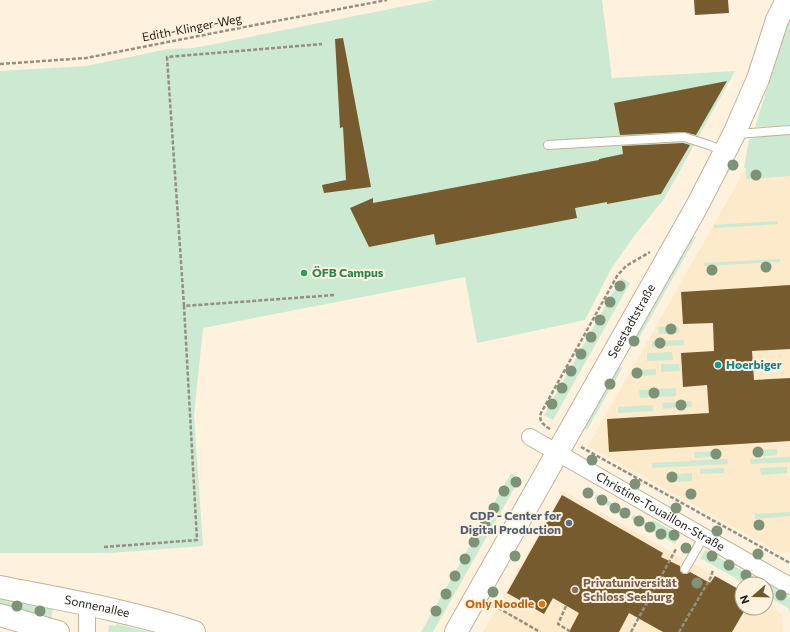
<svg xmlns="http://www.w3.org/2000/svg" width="790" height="632" font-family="Commissioner,sans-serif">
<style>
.built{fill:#fdeaca}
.green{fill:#cce9d1}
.building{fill:#755b2d}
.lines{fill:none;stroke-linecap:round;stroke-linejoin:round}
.lane-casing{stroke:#c0b29b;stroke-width:10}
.street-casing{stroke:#c0b29b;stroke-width:18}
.secondary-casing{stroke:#c0b29b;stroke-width:24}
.path{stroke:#968e7f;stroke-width:2.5;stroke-dasharray:4 2;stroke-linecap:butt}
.lane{stroke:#fff;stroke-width:8}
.street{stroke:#fff;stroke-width:16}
.secondary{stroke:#fff;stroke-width:22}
.tree{fill:#7c9377}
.leisure-dot{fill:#2e9e5b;stroke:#fef2df;stroke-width:1.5}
.culture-dot{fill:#0f9aa8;stroke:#fef2df;stroke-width:1.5}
.service-dot{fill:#5c6f8a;stroke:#fef2df;stroke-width:1.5}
.education-dot{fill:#8d6e63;stroke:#fef2df;stroke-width:1.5}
.food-dot{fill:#e8710a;stroke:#fef2df;stroke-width:1.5}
.labels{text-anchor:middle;stroke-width:4;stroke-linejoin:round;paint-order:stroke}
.street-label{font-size:12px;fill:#272219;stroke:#fef2df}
.leisure-label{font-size:12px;font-weight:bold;fill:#27864d;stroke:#fef2df;text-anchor:start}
.culture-label{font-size:12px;font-weight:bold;fill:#0d838f;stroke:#fef2df;text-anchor:start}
.service-label{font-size:12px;font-weight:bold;fill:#4e5e75;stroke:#fef2df;text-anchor:end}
.education-label{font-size:12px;font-weight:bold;fill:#785e54;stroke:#fef2df;text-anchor:start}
.food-label{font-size:12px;font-weight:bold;fill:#c56008;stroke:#fef2df;text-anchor:end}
</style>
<rect width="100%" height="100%" fill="#fef2df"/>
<path class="built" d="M 790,165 L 790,552 L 780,553 L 588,446 L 746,168 Z
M 563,491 L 742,591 L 742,608 L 766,608 L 766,605 L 782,614 L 783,632 L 483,632 Z"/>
<path class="green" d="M 435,0 L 602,0 L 612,78 L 735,71 L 664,199 L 634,236 L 611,269 L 585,320 L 477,343 L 465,277 L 203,328 L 194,415 L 203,546 L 110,553 L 0,553 L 0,71 L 86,66 L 168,49 L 194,48 Z
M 790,18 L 790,125 L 755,127 L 788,24 Z
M 790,135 L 790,176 L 746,179 L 746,168 L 744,168 L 749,140 L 754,137 Z
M 778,221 L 778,224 L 714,228 L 713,225 Z
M 691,234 L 696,237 L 635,345 L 630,342 Z
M 780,259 L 780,262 L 704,266 L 703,263 Z
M 621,278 L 630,283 L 553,420 L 544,415 Z
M 678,326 L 679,333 L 659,334 L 658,327 Z
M 684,340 L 684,345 L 652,347 L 652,341 Z
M 672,352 L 673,360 L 647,361 L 647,353 Z
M 661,364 L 679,364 L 680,371 L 661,372 Z
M 617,365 L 622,368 L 587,430 L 582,427 Z
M 656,369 L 656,375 L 632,376 L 632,370 Z
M 676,388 L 676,396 L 640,398 L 639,390 Z
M 691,401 L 692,407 L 663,409 L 662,403 Z
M 653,405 L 653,411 L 618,413 L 618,407 Z
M 777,449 L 777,455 L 756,457 L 755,450 Z
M 719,451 L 720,456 L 695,458 L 694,452 Z
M 790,457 L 790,462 L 751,464 L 750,459 Z
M 727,459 L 728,464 L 652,468 L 652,463 Z
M 787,467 L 787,473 L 761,475 L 760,468 Z
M 724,468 L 724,473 L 700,474 L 700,469 Z
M 511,473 L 520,478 L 433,632 L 421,632 Z
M 692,473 L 692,481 L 669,482 L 668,475 Z
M 597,494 L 628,512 L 626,516 L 594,498 Z
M 790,512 L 790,516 L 755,519 L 755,514 Z
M 633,515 L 650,524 L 653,520 L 680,535 L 675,544 L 631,519 Z
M 705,550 L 752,576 L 747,584 L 746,584 L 700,558 Z
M 763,581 L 784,593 L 790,597 L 790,612 L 788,608 L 766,595 L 766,584 L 761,584 Z
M 0,594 L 54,604 L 50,624 L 0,611 Z
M 116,624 L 150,632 L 108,632 L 109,625 L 116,626 Z"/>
<path class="building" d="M 694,0 L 728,0 L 729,13 L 695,15 Z
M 343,38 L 371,187 L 324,193 L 322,185 L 346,180 L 343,127 L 340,128 L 335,39 Z
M 727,81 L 696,135 L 684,132 L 620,135 L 614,103 Z
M 683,143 L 690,145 L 661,194 L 607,204 L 607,202 L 575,208 L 577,218 L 436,245 L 434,234 L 369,247 L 350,208 L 373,198 L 373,203 L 599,160 L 599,159 L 623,154 L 622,146 Z
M 790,285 L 790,349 L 752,351 L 754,380 L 790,378 L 790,441 L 609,452 L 607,419 L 709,413 L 707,385 L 683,387 L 681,353 L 714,351 L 713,323 L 683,324 L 681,292 Z
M 562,495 L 663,553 L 661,557 L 680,566 L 680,571 L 683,574 L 687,574 L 690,572 L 710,583 L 715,576 L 742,591 L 742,608 L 746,608 L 732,632 L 663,632 L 629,613 L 619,632 L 569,632 L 579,613 L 553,598 L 544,614 L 507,593 Z"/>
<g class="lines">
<g class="lane-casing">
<path id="lane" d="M 737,134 L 790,130
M 548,145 L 684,137 L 709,145 L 725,152
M 685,569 L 704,536"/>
</g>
<g class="street-casing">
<g id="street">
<path id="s1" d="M 530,437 L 790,586"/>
<path d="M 87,632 L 87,604"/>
</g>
</g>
<g class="secondary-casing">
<g id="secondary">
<path id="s2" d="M 0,587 C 65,600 131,611 194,632"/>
<path d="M 0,615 L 58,632"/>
<path id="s3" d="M 456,632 L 697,206 L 734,134 L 758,79 L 777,20 L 787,0"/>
</g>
</g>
<path class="path" d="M 0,64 L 86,58 L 255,25 L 387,0
M 184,306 L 167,57 L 322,44
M 550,429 C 544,425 538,421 541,413 L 617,276 L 626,266 L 650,252
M 581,447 L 790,563
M 104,547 L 197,540 L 184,306 L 335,295
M 493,605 L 540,632
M 566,606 L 558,624 L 571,632
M 631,632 L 676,549
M 679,632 L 711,577 L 713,570"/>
<use href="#lane" class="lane"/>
<use href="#street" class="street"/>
<use href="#secondary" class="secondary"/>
</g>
<g class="tree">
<circle cx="733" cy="165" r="5.5"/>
<circle cx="756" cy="175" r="5.5"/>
<circle cx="766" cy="267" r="5.5"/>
<circle cx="712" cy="270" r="5.5"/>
<circle cx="620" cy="286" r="5.5"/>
<circle cx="610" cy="302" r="5.5"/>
<circle cx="600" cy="320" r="5.5"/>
<circle cx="671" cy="329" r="5.5"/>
<circle cx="591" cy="337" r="5.5"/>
<circle cx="634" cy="341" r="5.5"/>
<circle cx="660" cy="343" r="5.5"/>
<circle cx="581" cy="354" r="5.5"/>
<circle cx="571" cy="371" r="5.5"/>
<circle cx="637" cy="373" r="5.5"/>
<circle cx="610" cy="384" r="5.5"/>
<circle cx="562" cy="388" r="5.5"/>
<circle cx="654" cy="393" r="5.5"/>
<circle cx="552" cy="404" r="5.5"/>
<circle cx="681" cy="405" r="5.5"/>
<circle cx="758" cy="452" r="5.5"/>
<circle cx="716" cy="454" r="5.5"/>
<circle cx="592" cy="460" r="5.5"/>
<circle cx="672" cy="477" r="5.5"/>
<circle cx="516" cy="482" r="5.5"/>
<circle cx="635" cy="484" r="5.5"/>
<circle cx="504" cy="491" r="5.5"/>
<circle cx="588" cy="493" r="5.5"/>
<circle cx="691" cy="494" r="5.5"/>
<circle cx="602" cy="500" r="5.5"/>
<circle cx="494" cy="508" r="5.5"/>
<circle cx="615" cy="508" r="5.5"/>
<circle cx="676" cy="508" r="5.5"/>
<circle cx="625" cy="513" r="5.5"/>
<circle cx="639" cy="521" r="5.5"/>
<circle cx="485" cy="525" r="5.5"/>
<circle cx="759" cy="525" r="5.5"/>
<circle cx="650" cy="527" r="5.5"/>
<circle cx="717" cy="531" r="5.5"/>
<circle cx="661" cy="534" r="5.5"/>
<circle cx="674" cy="535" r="5.5"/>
<circle cx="474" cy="542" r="5.5"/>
<circle cx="686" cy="548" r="5.5"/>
<circle cx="758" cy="554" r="5.5"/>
<circle cx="515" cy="556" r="5.5"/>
<circle cx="712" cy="556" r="5.5"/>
<circle cx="465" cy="559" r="5.5"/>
<circle cx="729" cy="565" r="5.5"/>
<circle cx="746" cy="575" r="5.5"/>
<circle cx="455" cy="576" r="5.5"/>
<circle cx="697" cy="583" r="5.5"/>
<circle cx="493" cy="592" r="5.5"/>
<circle cx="446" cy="594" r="5.5"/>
<circle cx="781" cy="595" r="5.5"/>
<circle cx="17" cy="606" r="5.5"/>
<circle cx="40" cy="611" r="5.5"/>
<circle cx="436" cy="611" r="5.5"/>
</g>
<circle class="leisure-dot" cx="304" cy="273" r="4"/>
<circle class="culture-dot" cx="718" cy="365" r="4"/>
<circle class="service-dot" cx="569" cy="523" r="4"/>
<circle class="education-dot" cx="575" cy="590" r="4"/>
<circle class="food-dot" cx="542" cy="604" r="4"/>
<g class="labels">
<g class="street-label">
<text transform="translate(192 28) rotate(-11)" y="4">Edith-Klinger-Weg</text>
<text dy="4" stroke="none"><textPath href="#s3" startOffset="357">Seestadtstraße</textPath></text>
<text dy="4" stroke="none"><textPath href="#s1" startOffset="150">Christine-Touaillon-Straße</textPath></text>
<text dy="4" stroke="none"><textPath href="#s2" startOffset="99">Sonnenallee</textPath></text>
</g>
<g class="leisure-label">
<text x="312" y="277">ÖFB Campus</text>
</g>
<g class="culture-label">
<text x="726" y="369">Hoerbiger</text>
</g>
<g class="service-label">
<text x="561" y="520">CDP - Center for<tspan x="561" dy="14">Digital Production</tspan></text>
</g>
<g class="education-label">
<text x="583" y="587">Privatuniversität<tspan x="583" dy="14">Schloss Seeburg</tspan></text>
</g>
<g class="food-label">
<text x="534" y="608">Only Noodle</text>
</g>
</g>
<g transform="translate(754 596) rotate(250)"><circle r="19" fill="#fef2df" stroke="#a89f90"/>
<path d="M0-3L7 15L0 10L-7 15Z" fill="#6d5928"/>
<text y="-6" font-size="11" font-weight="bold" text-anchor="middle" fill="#272219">N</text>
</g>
</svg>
